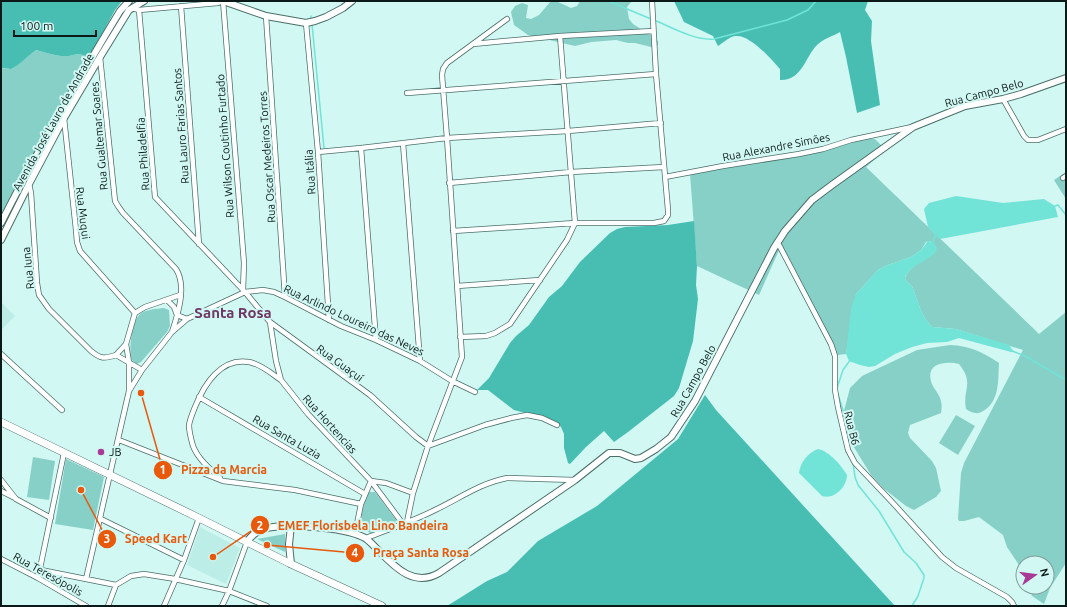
<svg xmlns="http://www.w3.org/2000/svg" width="1067" height="607" font-family="Ubuntu,sans-serif">
<style>
.built{fill:#bcede7}
.green{fill:#87d0c7}
.forest{fill:#48beb3}
.water{fill:#71e3d7}
.lines{fill:none;stroke-linecap:round;stroke-linejoin:round}
.stream{stroke:#71e3d7;stroke-width:1.5}
.minor-casing{stroke:#4b6f6a;stroke-width:6}
.tertiary-casing{stroke:#4b6f6a;stroke-width:8}
.secondary-casing{stroke:#4b6f6a;stroke-width:8}
.minor{stroke:#fff;stroke-width:4.5}
.tertiary{stroke:#fff;stroke-width:6}
.secondary{stroke:#fff;stroke-width:7}
.poi-dot{fill:#aa3995;stroke:#d1f8f3;stroke-width:1.5}
.labels{text-anchor:middle;stroke-width:4;stroke-linejoin:round;paint-order:stroke}
.street-label{font-size:11px;fill:#0b1a18;stroke:#d1f8f3}
.poi-label{font-size:11px;fill:#0b1a18;stroke:#d1f8f3;text-anchor:start}
.district-label{font-size:15px;font-weight:bold;fill:#6f3663;stroke:#d1f8f3}
.leader{fill:none;stroke:#e8590c;stroke-width:1.5}
.callout-dot{fill:#e8590c;stroke:#d1f8f3;stroke-width:1.5}
.mark-label{font-size:12px;text-anchor:middle;font-weight:bold;fill:#fff}
.callout-label{font-size:12px;text-anchor:middle;font-weight:bold;fill:#e8590c;stroke:#d1f8f3;stroke-width:4;stroke-linejoin:round;paint-order:stroke}
</style>
<rect width="100%" height="100%" fill="#d1f8f3"/>
<path class="built" d="M 1,302 L 15,316 L 1,330 Z
M 200,527 L 240,548 L 226,584 L 187,565 Z"/>
<path class="green" d="M 551,1 L 558,2 L 571,8 L 577,6 L 580,1 L 632,1 L 627,7 L 629,19 L 633,24 L 655,38 L 658,41 L 658,45 L 655,48 L 635,43 L 628,43 L 616,40 L 591,42 L 575,46 L 528,35 L 514,25 L 511,12 L 515,6 L 522,3 L 528,5 L 526,18 L 531,19 L 539,15 Z
M 36,50 C 44,52 53,55 61,56 C 73,58 77,50 89,58 L 34,156 L 32,155 L 1,220 L 1,68 C 4,68 8,69 11,69 C 19,66 28,54 36,50 Z
M 869,139 L 875,139 L 881,145 L 881,154 L 866,167 L 1034,329 L 1039,334 L 1066,312 L 1066,563 L 1050,588 L 1044,604 L 1032,596 L 1029,587 L 1047,587 L 1047,563 L 1023,563 L 1023,571 L 1007,547 L 1003,535 L 979,517 L 964,521 L 959,521 L 958,519 L 961,473 L 964,463 L 1023,350 L 956,329 L 932,327 L 926,320 L 921,311 L 912,286 L 906,281 L 905,278 C 909,266 926,259 935,252 L 931,241 L 926,242 L 921,250 L 911,257 L 888,265 L 878,270 L 856,294 L 846,354 L 838,355 L 780,248 L 759,295 L 697,266 L 690,174 L 788,157 Z
M 1066,172 L 1066,199 L 1054,180 Z
M 164,308 L 169,310 L 170,326 L 167,332 L 141,362 L 137,364 C 135,363 133,361 132,360 C 128,350 132,321 140,314 C 147,309 156,309 164,308 Z
M 950,345 C 971,346 982,352 999,363 C 998,379 1000,402 983,411 C 977,415 972,413 966,409 C 962,389 975,384 959,364 C 946,361 926,363 931,381 C 932,387 938,392 940,398 C 942,403 942,408 941,413 L 910,425 L 908,433 L 910,438 L 932,461 L 936,468 L 941,491 L 936,497 L 914,510 L 906,506 L 883,488 L 871,475 L 852,444 L 844,411 L 850,388 L 862,376 L 917,350 Z
M 956,415 L 975,426 L 958,455 L 939,443 Z
M 33,457 L 55,461 L 49,500 L 27,497 Z
M 66,459 L 104,477 L 93,530 L 55,524 Z
M 369,492 L 375,492 L 396,520 L 395,524 L 393,526 L 372,534 C 355,527 363,504 369,492 Z
M 285,534 L 285,552 L 257,539 Z"/>
<path class="forest" d="M 1,1 L 122,1 L 115,10 L 89,58 C 77,50 73,58 61,56 C 53,55 44,52 36,50 C 28,55 19,66 11,69 C 9,69 4,68 1,68 L 1,28 L 2,25 L 1,22 Z
M 674,1 L 868,1 L 865,10 L 872,21 L 871,41 L 880,105 L 857,113 L 846,57 L 840,32 C 833,36 823,39 817,45 C 805,57 802,81 780,80 L 780,69 C 771,59 750,34 735,36 C 729,37 723,43 718,46 L 713,36 L 684,22 Z
M 694,221 L 697,266 L 696,285 L 698,299 L 693,341 L 679,388 L 674,396 L 628,432 L 614,442 L 604,431 L 586,447 L 570,464 L 568,463 L 564,448 L 564,434 L 561,427 L 555,421 L 514,410 L 488,390 L 477,390 L 489,378 L 510,343 L 516,336 L 529,325 L 549,297 L 562,286 L 580,262 L 610,233 L 617,229 L 625,227 L 668,225 Z
M 705,395 L 716,410 L 895,606 L 447,606 L 487,581 L 507,572 L 538,541 L 597,506 L 678,439 Z"/>
<path class="water" d="M 956,196 L 1003,203 L 1044,199 L 1055,206 L 1058,217 L 940,239 L 928,227 L 924,209 L 929,203 Z
M 928,241 C 933,241 935,244 937,249 C 932,261 909,264 905,278 L 906,281 L 912,286 L 921,311 L 926,320 L 932,327 L 956,329 L 1009,345 L 1014,352 L 1011,352 L 959,338 L 947,342 L 927,343 L 912,347 L 895,354 L 875,366 L 869,367 L 860,365 L 849,361 L 846,354 L 851,309 L 856,294 L 878,270 L 888,265 L 911,257 L 921,250 Z
M 818,449 C 829,451 842,466 847,475 C 847,487 834,500 822,496 L 799,473 C 800,462 809,452 818,449 Z"/>
<g class="lines">
<path class="stream" d="M 608,1 L 651,19
M 311,16 L 311,21
M 654,20 C 671,27 695,41 714,39 L 787,20 L 808,10 L 816,1
M 312,24 L 324,148
M 1055,206 L 1058,205 L 1066,215
M 933,243 L 936,233
M 1012,351 L 1025,356 L 1066,380
M 837,388 L 843,370 L 851,359
M 837,391 L 843,410 L 848,440
M 853,463 L 855,477 L 858,485 L 879,511 L 904,552 L 916,563 L 924,575 L 924,578 L 918,596 L 912,606"/>
<g class="minor-casing">
<path id="minor" d="M 181,6 L 199,244
M 132,8 L 139,10 L 155,197 L 245,292 L 270,322 L 370,395 L 416,437 L 428,446 L 485,425 L 511,418 L 527,415 L 542,418 L 557,425
M 139,10 L 218,3 L 223,1 L 244,263 L 243,290
M 266,16 L 285,297
M 306,23 L 318,152 L 329,320
M 473,44 L 560,36 L 653,31
M 100,57 L 115,201 L 118,206 L 123,213 L 176,269 C 187,286 178,314 172,332
M 407,93 L 656,74
M 1003,99 L 1024,136 L 1028,140 L 1038,140 L 1066,129
M 64,118 L 76,230 L 77,242 L 80,251 L 135,313
M 403,143 L 420,361
M 361,148 L 376,340
M 318,152 L 361,148 L 447,138 L 568,131 L 661,123
M 665,177 L 723,166 L 799,154 L 823,149 L 851,140 L 912,127
M 1063,178 L 1066,176
M 449,183 L 571,172 L 664,167
M 29,184 L 31,193 L 37,283 L 39,295 L 49,309 L 91,351 C 101,359 104,359 116,355
M 453,231 L 575,223 L 654,223 L 664,221 L 668,215 L 668,210 L 656,74 L 652,1
M 778,243 L 831,344 L 835,356 L 835,390 L 838,407 L 848,450 L 855,463 L 892,502 L 942,557 L 956,568 L 1007,597 L 1012,602 L 1014,606
M 457,286 L 540,280
M 167,300 L 174,307 L 177,315 L 187,319
M 270,322 L 276,361 L 281,380 L 308,414 L 371,481 L 403,524
M 460,337 L 486,336 L 495,333 L 510,324 L 567,240 L 575,223 L 560,36
M 1,354 L 62,410
M 116,355 L 142,370
M 116,355 L 126,344
M 129,391 L 129,362 L 126,344 L 135,313 L 145,307 L 180,295
M 199,397 L 365,494
M 119,440 L 223,481 L 295,490 L 361,504
M 220,478 C 210,469 198,459 193,446 C 191,439 189,431 189,425 C 190,419 193,412 195,407 C 204,385 221,357 249,362 C 261,364 272,374 281,380
M 1,480 L 16,499 L 51,518
M 1,491 L 15,498
M 101,519 L 184,560
M 407,522 L 413,493 L 428,446 L 462,357 L 447,138 L 442,75 L 443,69 L 447,63 L 507,19
M 355,534 L 361,504 L 371,481 L 386,483 L 413,493
M 366,538 C 389,529 414,521 437,509 C 460,498 481,483 507,478 L 575,480
M 1,559 L 38,578 L 86,606
M 41,570 L 116,585
M 38,578 L 64,453
M 86,579 L 129,391 L 142,370 L 172,332 L 187,319 L 245,292 L 263,290 L 274,292 L 285,297 L 341,326 L 376,340 L 420,361 L 452,381 L 475,392
M 116,585 L 131,576 L 144,574 L 175,579 L 229,591 L 267,606
M 108,606 L 116,585
M 164,606 L 184,560 L 199,518
M 222,606 L 229,591 L 247,542"/>
</g>
<g class="tertiary-casing">
<path id="tertiary" d="M 223,1 L 266,16 L 306,23 L 315,21 L 326,17 L 343,8 L 352,1
M 1,223 C 38,150 78,80 120,11 L 129,1
M 1,240 L 29,184 L 64,118 L 100,57 L 129,10 L 144,1
M 247,542 C 251,535 256,532 263,529 C 285,523 343,527 363,537 C 368,539 373,545 377,549 C 394,566 413,588 439,573 L 575,480 L 609,453 L 620,453 L 635,459 L 641,458 L 656,449 L 671,437 L 695,401 L 774,248 L 785,231 L 812,200 L 832,185 L 913,127 L 965,106 L 1003,99 L 1021,94 L 1066,78
M 291,564 L 289,544 L 291,526"/>
</g>
<g class="secondary-casing">
<path id="secondary" d="M 1,422 L 199,518 L 291,564 L 382,606"/>
</g>
<use href="#minor" class="minor"/>
<use href="#tertiary" class="tertiary"/>
<use href="#secondary" class="secondary"/>
</g>
<circle class="poi-dot" cx="101" cy="452" r="4"/>
<g class="labels">
<g class="street-label">
<text transform="translate(984 93) rotate(-15)" y="4">Rua Campo Belo</text>
<text transform="translate(53 122) rotate(-61)" y="4">Avenida José Lauro de Andrade</text>
<text transform="translate(181 126) rotate(-94)" y="4">Rua Lauro Farias Santos</text>
<text transform="translate(99 136) rotate(-95)" y="4">Rua Gualtemar Soares</text>
<text transform="translate(225 146) rotate(-94)" y="4">Rua Wilson Coutinho Furtado</text>
<text transform="translate(776 147) rotate(-11)" y="4">Rua Alexandre Simões</text>
<text transform="translate(143 154) rotate(-94)" y="4">Rua Philadelfia</text>
<text transform="translate(267 157) rotate(-94)" y="4">Rua Oscar Medeiros Torres</text>
<text transform="translate(310 172) rotate(-94)" y="4">Rua Itália</text>
<text transform="translate(83 213) rotate(83)" y="4">Rua Muqui</text>
<text transform="translate(28 268) rotate(-96)" y="4">Rua Iuna</text>
<text transform="translate(354 320) rotate(25)" y="4">Rua Arlindo Loureiro das Neves</text>
<text transform="translate(340 363) rotate(36)" y="4">Rua Guaçuí</text>
<text transform="translate(693 381) rotate(-61)" y="4">Rua Campo Belo</text>
<text transform="translate(330 424) rotate(48)" y="4">Rua Hortencias</text>
<text transform="translate(852 428) rotate(76)" y="4">Rua B6</text>
<text transform="translate(287 437) rotate(30)" y="4">Rua Santa Luzia</text>
<text transform="translate(48 574) rotate(29)" y="4">Rua Teresópolis</text>
</g>
<g class="poi-label">
<text x="109" y="456">JB</text>
</g>
<g class="district-label">
<text x="233" y="318">Santa Rosa</text>
</g>
</g>
<path class="leader" d="M141 393L163 470M213 557L260 525M81 490L107 539M267 545L355 553"/>
<g class="callout-dot">
<circle cx="141" cy="393" r="4"/>
<circle cx="213" cy="557" r="4"/>
<circle cx="81" cy="490" r="4"/>
<circle cx="267" cy="545" r="4"/>
<circle cx="163" cy="470" r="10"/>
<circle cx="260" cy="525" r="10"/>
<circle cx="107" cy="539" r="10"/>
<circle cx="355" cy="553" r="10"/>
</g>
<g class="mark-label">
<text x="163" y="474">1</text>
<text x="260" y="530">2</text>
<text x="107" y="543">3</text>
<text x="355" y="557">4</text>
</g>
<g class="callout-label">
<text x="224" y="474">Pizza da Marcia</text>
<text x="363" y="530">EMEF Florisbela Lino Bandeira</text>
<text x="156" y="543">Speed Kart</text>
<text x="421" y="557">Praça Santa Rosa</text>
</g>
<rect width="1067" height="607" fill="none" stroke="#0b1a18" stroke-width="4"/>
<g transform="translate(1035 575) rotate(76)"><circle r="19" fill="#d1f8f3" stroke="#829f9b"/>
<path d="M0-3L7 15L0 10L-7 15Z" fill="#aa3995"/>
<text y="-6" font-size="11" font-weight="bold" text-anchor="middle" fill="#0b1a18">N</text>
</g>
<path d="M14 30v6h82v-6" fill="none" stroke="#0b1a18" stroke-width="2"/>
<text x="20" y="30" font-size="12" fill="#0b1a18" stroke="#d1f8f3" stroke-width="3" paint-order="stroke">100 m</text>
</svg>
